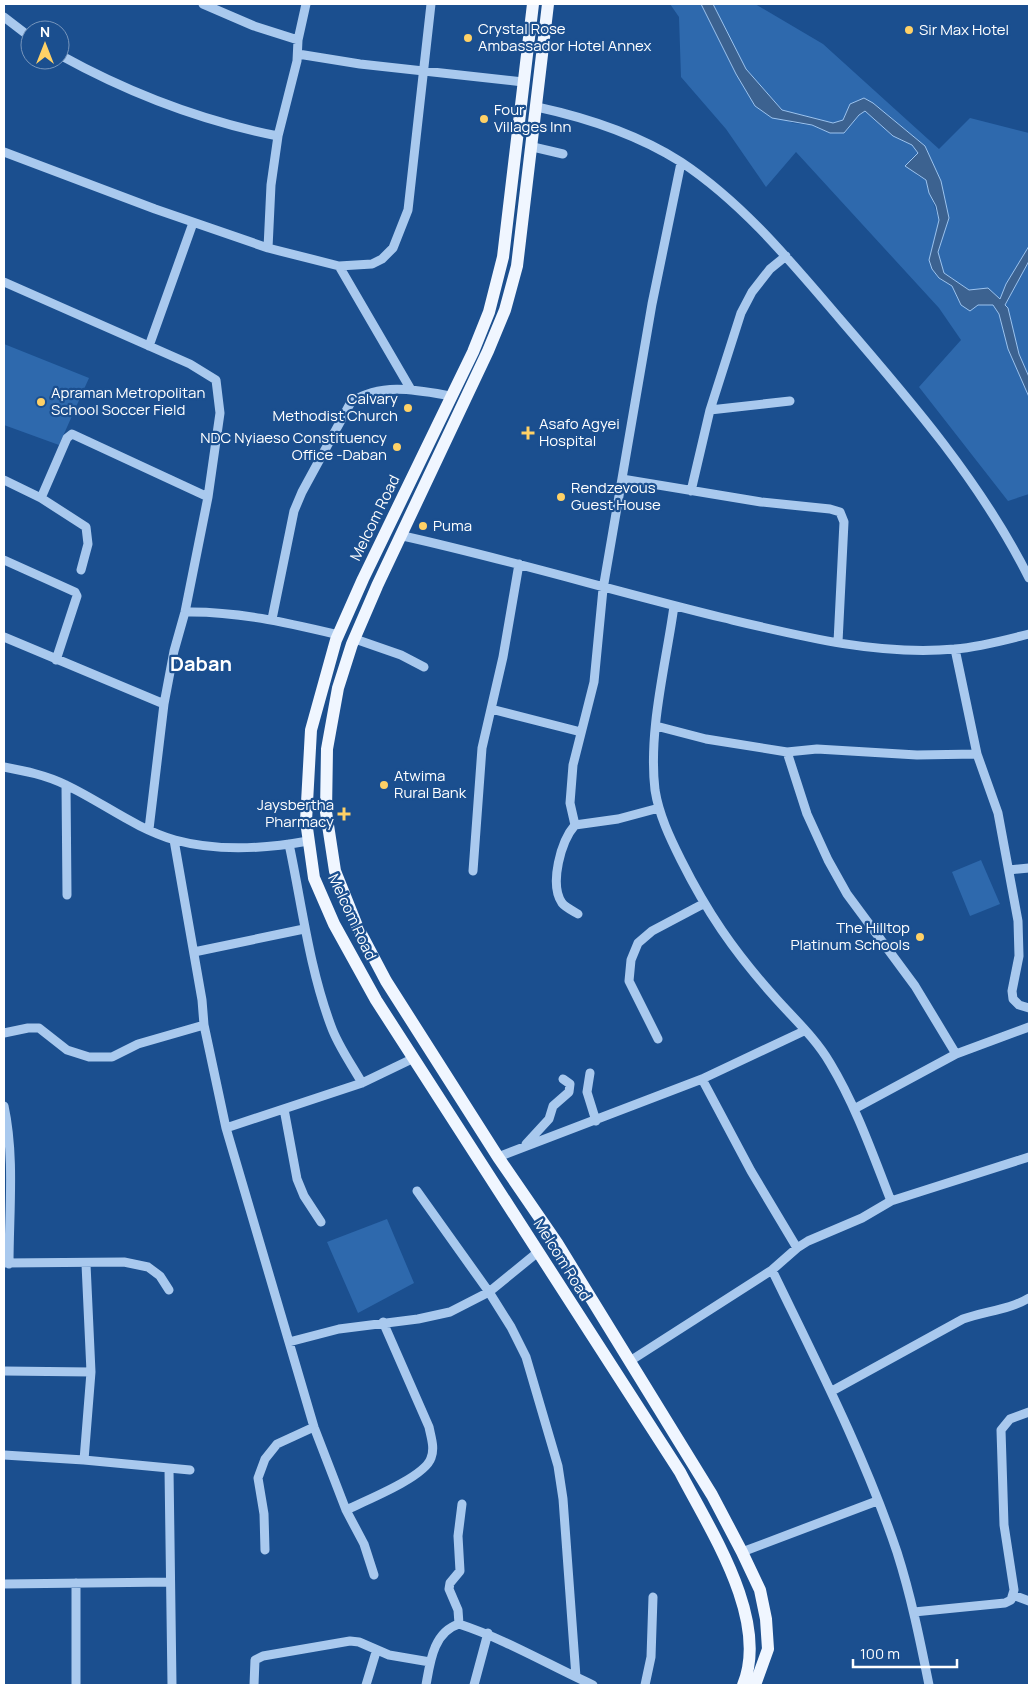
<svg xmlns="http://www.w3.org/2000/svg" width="1033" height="1689" font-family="Manrope,sans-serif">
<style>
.green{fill:#2e69ad}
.water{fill:#3c6290;stroke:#9cc4f0}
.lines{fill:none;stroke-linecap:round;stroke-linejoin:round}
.minor{stroke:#a9c9ee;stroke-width:9}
.major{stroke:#f0f6ff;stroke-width:12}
.poi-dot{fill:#ffd166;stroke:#1b4f8f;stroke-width:2}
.labels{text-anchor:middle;stroke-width:4.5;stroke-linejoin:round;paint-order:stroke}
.poi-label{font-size:15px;fill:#fff;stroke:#1b4f8f;text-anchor:start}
.street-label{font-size:15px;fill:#fff;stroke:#1b4f8f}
.district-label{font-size:20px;font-weight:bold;fill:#fff;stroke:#1b4f8f}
</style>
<rect width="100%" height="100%" fill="#1b4f8f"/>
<path class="green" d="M 670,4 L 701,4 L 736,74 L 755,106 L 793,123 L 811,125 L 830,133 L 844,133 L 859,115 L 865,111 L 893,136 L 912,145 L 918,153 L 911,159 L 917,175 L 926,180 L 939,220 L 929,260 L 939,278 L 952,286 L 961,305 L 993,305 L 999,314 L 1008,349 L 1029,397 L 1029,494 L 1008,501 L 919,387 L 961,340 L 939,308 L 796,152 L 766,187 L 726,129 L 681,77 L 679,17 Z
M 713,4 L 755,4 L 823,44 L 939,149 L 970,118 L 1029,133 L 1029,246 L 1006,284 L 1000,300 L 988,289 L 969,290 L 944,273 L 938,252 L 949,218 L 941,181 L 925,146 L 873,103 L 864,98 L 850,104 L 843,120 L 833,123 L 782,110 L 746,69 Z
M 1029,261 L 1029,377 L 1019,354 L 1008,308 L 1005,305 Z
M 4,344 L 89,378 L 59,445 L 4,425 Z
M 981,860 L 1000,904 L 970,916 L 952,872 Z
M 387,1219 L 414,1283 L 358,1313 L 327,1242 Z"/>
<path class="water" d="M 701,4 L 713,4 L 746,69 L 782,110 L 833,123 L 843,120 L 850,104 L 864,98 L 873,103 L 925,146 L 941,181 L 949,218 L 938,252 L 944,273 L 969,290 L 988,288 L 1000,299 L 1006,284 L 1029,246 L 1029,261 L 1005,305 L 1008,308 L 1019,354 L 1029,377 L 1029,397 L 1008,349 L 999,314 L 993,305 L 978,305 L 970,311 L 961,305 L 952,286 L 939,278 L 932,269 L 929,260 L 939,220 L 936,206 L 929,193 L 926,180 L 905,166 L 918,153 L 912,145 L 893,136 L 865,111 L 859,115 L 844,133 L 830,133 L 812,125 L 772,118 L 755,106 L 736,74 Z"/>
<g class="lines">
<path class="minor" d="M 203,4 L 254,26 L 298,40
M 4,17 L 30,37
M 298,54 L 360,64 L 523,82
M 60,55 C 127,92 202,121 278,136
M 537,107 C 588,118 637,134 681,162 C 743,203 792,263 840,319 C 910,400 981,482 1029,578
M 533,147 L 563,154
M 4,152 L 155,209 L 268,248 L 339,266 L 372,264 L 382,259 L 393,248 L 408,210 L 431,4
M 268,248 L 271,185 L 278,136 L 297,61 L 298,40 L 306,4
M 339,266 L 410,388
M 4,282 L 190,364 L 216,380 L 220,413 L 208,497 L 185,612 L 174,651 L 164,704 L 149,829
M 149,346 L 193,223
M 710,410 L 790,401
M 622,479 L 761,502 L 830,509 L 840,512 L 844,522 L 838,642
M 4,480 L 41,498 L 86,527 L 88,544 L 81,570
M 691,491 L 710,410 L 741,313 L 752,292 L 770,269 L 786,256
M 41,498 L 67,438 L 72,434 L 208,497
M 403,536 C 511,560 617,592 724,618 C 799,636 878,656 955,649 C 980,647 1005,640 1029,634
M 4,560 L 75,592 L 77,596 L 56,660
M 674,606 C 666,664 648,731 655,790 C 659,815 670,838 681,860 C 707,912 733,950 772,994 C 791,1016 815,1037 830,1063 C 856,1106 873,1155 891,1201
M 185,612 C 238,611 288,623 339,635
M 272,619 L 294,511 L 302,492 L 351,402 C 382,382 417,390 451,396
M 4,637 L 164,704
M 355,639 L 401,655 L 424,667
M 955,649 L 977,754 L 998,813 L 1018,921 L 1019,956 L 1012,991 L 1013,999 L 1019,1005 L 1029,1008
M 491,709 L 581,732
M 656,726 L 706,739 L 787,752 L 817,749 L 917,755 L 977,754
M 787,752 L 807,814 L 828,860 L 847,894 L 915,986 L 956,1054
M 4,767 C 25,771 46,775 66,785 C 102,802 136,829 175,840 C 219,852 264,849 308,841
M 66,785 L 67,895
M 575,825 L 570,803 L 573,765 L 594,682 L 603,589 L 652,304 L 681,163
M 174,840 L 202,1000 L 204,1025 L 226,1128 L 314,1427 L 346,1510 L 364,1544 L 374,1575
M 289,844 C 302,905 309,967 331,1026 C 338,1046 352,1065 362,1083
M 1009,870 L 1029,868
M 473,871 L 482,748 L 503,657 L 519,564
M 578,914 C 573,911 565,907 562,903 C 549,884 561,841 575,825 L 618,819 L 659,808
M 194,952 L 304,929
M 4,1033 L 28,1028 L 39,1028 L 67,1050 L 89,1057 L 112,1057 L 138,1044 L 204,1025
M 658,1039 L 629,981 L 631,960 L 638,943 L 652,931 L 703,904
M 590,1073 L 587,1092 L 596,1121
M 702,1079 L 751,1171 L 797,1248
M 4,1106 C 15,1157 9,1212 9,1264
M 284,1109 L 297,1179 L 304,1196 L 321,1222
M 854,1109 L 956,1054 L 1029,1027
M 226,1128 L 362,1083 L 414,1058
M 526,1144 L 549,1119 L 553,1106 L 569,1092 L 570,1084 L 563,1079
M 498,1157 L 702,1079 L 804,1031
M 417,1191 L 489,1292 L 511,1327 L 526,1357 L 558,1466 L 563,1499 L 576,1677
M 4,1263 L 124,1262 L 148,1267 L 160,1276 L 169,1290
M 772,1270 C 817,1363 864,1454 897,1552 C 911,1596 920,1640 929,1685
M 289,1342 L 339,1329 L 418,1319 L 450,1312 L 489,1292 L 538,1252
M 630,1361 L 772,1270 L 797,1248 L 808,1241 L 862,1218 L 891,1201 L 1029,1157
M 4,1371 L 91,1372
M 832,1391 L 963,1319 C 985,1311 1009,1310 1029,1298
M 4,1455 L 84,1460 L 190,1470
M 84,1460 L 91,1372 L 86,1264
M 169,1469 L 172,1685
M 346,1510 C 365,1501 425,1477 431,1458 C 435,1448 431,1437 429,1427 L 383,1322
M 265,1550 L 264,1514 L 258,1478 L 265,1459 L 277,1444 L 314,1427
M 742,1552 L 877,1501
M 76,1583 L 76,1685
M 4,1584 L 170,1582
M 1013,1595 L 1029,1601
M 914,1612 L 1005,1603 L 1011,1600 L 1014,1590 L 1004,1525 L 1001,1430 L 1010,1419 L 1029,1412
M 459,1624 L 458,1610 L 449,1589 L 450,1583 L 460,1571 L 458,1536 L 462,1504
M 254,1685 L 255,1660 L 263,1656 L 350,1641 L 359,1642 L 389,1655 L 430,1662
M 366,1685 L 376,1652
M 426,1685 C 430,1663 433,1632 459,1624 C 505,1639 549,1665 593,1685
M 474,1685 L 488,1633
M 645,1685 L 651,1657 L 653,1597"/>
<path class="major" d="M 533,4 L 503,257 L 489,312 L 473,352 L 363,579 L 336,640 L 311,730 L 306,821 L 314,878 L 334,924 L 376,1000 L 680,1472 C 710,1530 770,1620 743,1685
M 548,4 L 517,266 L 505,310 L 488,351 L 377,586 L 352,644 L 338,688 L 327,749 L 326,812 L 335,871 L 357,926 L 386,981 L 498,1157 L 557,1243 L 712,1495 L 742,1552 L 760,1590 L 766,1619 L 768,1649 L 755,1685"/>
</g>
<g class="poi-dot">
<circle cx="909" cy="30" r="5"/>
<circle cx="468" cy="38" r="5"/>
<circle cx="484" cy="119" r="5"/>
<circle cx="41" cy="402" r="5"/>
<circle cx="408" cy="408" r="5"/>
<path d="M525.5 425.5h5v5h5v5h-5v5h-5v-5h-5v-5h5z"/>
<circle cx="397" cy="447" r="5"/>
<circle cx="561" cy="497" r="5"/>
<circle cx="423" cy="526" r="5"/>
<circle cx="384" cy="785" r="5"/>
<path d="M341.5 806.5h5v5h5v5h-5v5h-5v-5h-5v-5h5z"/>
<circle cx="920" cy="937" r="5"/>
</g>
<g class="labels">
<g class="poi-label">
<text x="478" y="34">Crystal Rose<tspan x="478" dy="17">Ambassador Hotel Annex</tspan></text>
<text x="919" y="35">Sir Max Hotel</text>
<text x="494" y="115">Four<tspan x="494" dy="17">Villages Inn</tspan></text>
<text x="51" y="398">Apraman Metropolitan<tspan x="51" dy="17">School Soccer Field</tspan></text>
<text x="398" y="404" text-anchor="end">Calvary<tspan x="398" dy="17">Methodist Church</tspan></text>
<text x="539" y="429">Asafo Agyei<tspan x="539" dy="17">Hospital</tspan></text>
<text x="387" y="443" text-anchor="end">NDC Nyiaeso Constituency<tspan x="387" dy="17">Office -Daban</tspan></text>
<text x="571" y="493">Rendzevous<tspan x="571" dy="17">Guest House</tspan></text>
<text x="433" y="531">Puma</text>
<text x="394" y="781">Atwima<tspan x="394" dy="17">Rural Bank</tspan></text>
<text x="334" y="810" text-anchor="end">Jaysbertha<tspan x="334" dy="17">Pharmacy</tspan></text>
<text x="910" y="933" text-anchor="end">The Hilltop<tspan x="910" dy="17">Platinum Schools</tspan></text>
</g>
<g class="street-label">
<text transform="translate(375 518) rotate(-64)" y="5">Melcom Road</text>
<text transform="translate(352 917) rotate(65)" y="5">Melcom Road</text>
<text transform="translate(562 1260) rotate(58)" y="5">Melcom Road</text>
</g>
<g class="district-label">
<text x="201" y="671">Daban</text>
</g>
</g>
<rect width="1033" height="1689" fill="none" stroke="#ffffff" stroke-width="10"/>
<g transform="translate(45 45)"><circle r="24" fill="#1b4f8f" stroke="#7695bc"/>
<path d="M0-4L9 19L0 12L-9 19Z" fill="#ffd166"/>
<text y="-8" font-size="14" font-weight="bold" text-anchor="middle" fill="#ffffff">N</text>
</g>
<path d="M853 1659v8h104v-8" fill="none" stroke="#ffffff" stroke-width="2.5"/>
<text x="860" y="1659" font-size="15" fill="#ffffff" stroke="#1b4f8f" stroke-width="4" paint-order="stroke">100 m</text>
</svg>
